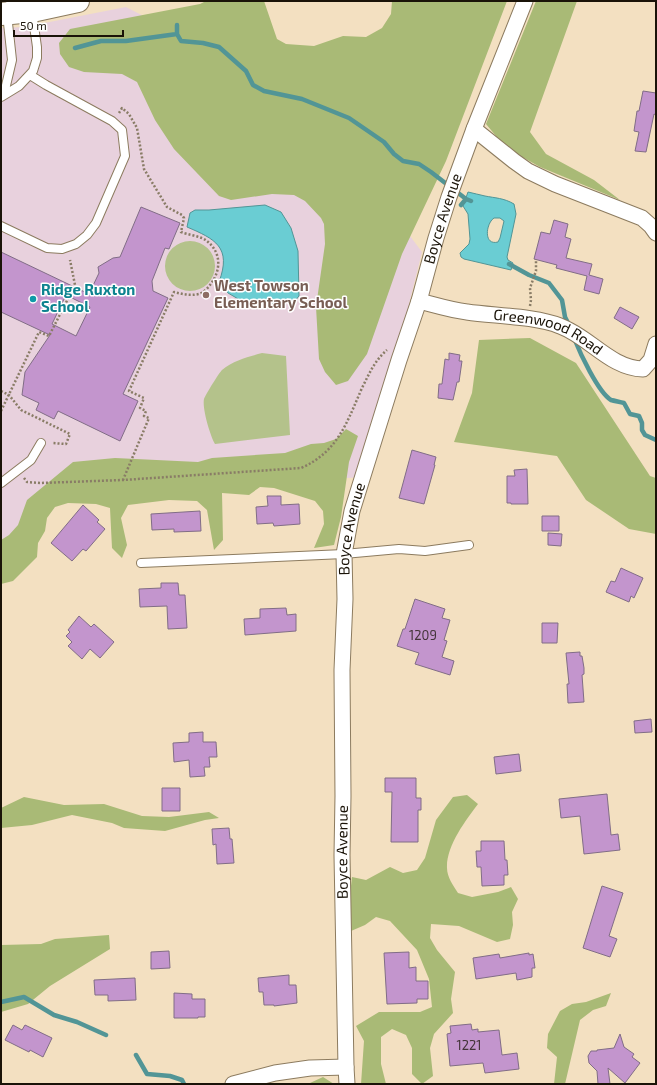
<svg xmlns="http://www.w3.org/2000/svg" width="657" height="1085" font-family="'Exo 2',sans-serif">
<style>
.education{fill:#e8d1dd}
.green{fill:#b4c28b}
.forest{fill:#a9ba76}
.water{fill:#6acdd3;stroke:#529596;fill-rule:evenodd}
.lines{fill:none;stroke-linecap:round;stroke-linejoin:round}
.stream{stroke:#529596;stroke-width:4.5}
.building{fill:#c395cd;stroke:#816d86;fill-rule:evenodd}
.service-casing{stroke:#8c7b5f;stroke-width:10}
.minor-casing{stroke:#8c7b5f;stroke-width:17}
.primary-casing{stroke:#8c7b5f;stroke-width:24}
.path{stroke:#897c66;stroke-width:2.5;stroke-dasharray:2 2;stroke-linecap:butt}
.service{stroke:#fff;stroke-width:8}
.minor{stroke:#fff;stroke-width:15}
.primary{stroke:#fff;stroke-width:22}
.education-dot{fill:#8d6e63;stroke:#fff;stroke-width:1.5}
.culture-dot{fill:#0f9aa8;stroke:#fff;stroke-width:1.5}
.labels{text-anchor:middle;stroke-width:3;stroke-linejoin:round;paint-order:stroke}
.number-label{font-size:13px;fill:#443439}
.street-label{font-size:15px;fill:#1a1308;stroke:#fff}
.education-label{font-size:15px;font-weight:bold;fill:#785e54;stroke:#fff;text-anchor:start}
.culture-label{font-size:15px;font-weight:bold;fill:#0d838f;stroke:#fff;text-anchor:start}
</style>
<rect width="100%" height="100%" fill="#f3e0c1"/>
<path class="education" d="M 126,7 L 192,41 L 392,212 L 422,252 L 366,477 L 35,494 L 35,552 L 1,555 L 1,28 L 24,27 Z"/>
<path class="green" d="M165 266a25 25 0 1 1 50 0a25 25 0 1 1-50 0Z
M 262,353 L 286,356 L 290,435 L 215,444 C 210,435 202,408 204,399 C 206,394 219,373 222,370 C 234,360 248,357 262,353 Z"/>
<path class="forest" d="M 206,1 L 264,1 L 277,39 L 286,44 L 314,46 L 343,36 L 366,37 L 382,28 L 391,14 L 392,1 L 507,1 L 446,161 L 402,254 L 367,354 L 348,381 L 336,385 L 325,372 L 319,359 L 316,307 L 325,244 L 324,224 L 321,218 L 305,201 L 294,195 L 272,194 L 231,200 L 219,196 L 174,149 L 155,120 L 137,82 L 122,74 L 84,72 L 69,67 L 60,54 L 59,43 L 70,29 L 200,4 Z
M 536,1 L 577,1 L 530,132 L 546,154 L 594,180 L 620,200 L 540,167 L 506,148 L 486,124 Z
M 530,338 L 576,363 L 650,476 L 656,478 L 656,534 L 629,529 L 586,500 L 557,456 L 454,442 L 472,393 L 479,340 Z
M 346,429 L 358,436 L 349,462 L 341,517 L 334,545 L 314,548 L 324,524 L 323,511 L 315,501 L 274,488 L 260,487 L 249,495 L 222,493 L 223,540 L 214,550 L 207,510 L 197,501 L 169,500 L 128,505 L 121,518 L 127,545 L 122,558 L 112,548 L 110,508 L 96,504 L 68,503 L 55,507 L 47,518 L 45,531 L 38,543 L 37,557 L 13,581 L 1,584 L 1,540 L 9,535 L 18,525 L 27,500 L 73,462 L 115,458 L 198,462 L 212,458 L 285,453 L 311,444 L 324,443 L 336,439 Z
M 467,795 L 478,804 C 466,820 446,846 447,868 C 447,877 453,885 458,893 L 472,897 L 498,892 L 511,887 L 518,899 L 512,912 L 513,925 L 510,939 L 497,942 L 459,926 L 431,924 L 430,938 L 437,950 L 455,972 L 451,999 L 453,1013 L 434,1034 L 430,1048 L 433,1076 L 422,1084 L 412,1074 L 412,1048 L 406,1035 L 392,1029 L 381,1037 L 381,1064 L 386,1084 L 361,1084 L 364,1041 L 356,1026 L 379,1012 L 420,1012 L 432,1007 L 429,979 L 417,950 L 390,921 L 376,917 L 365,925 L 351,931 L 349,903 L 352,877 L 366,880 L 390,867 L 403,873 L 417,870 L 425,858 L 436,820 L 453,797 Z
M 24,797 L 64,805 L 104,804 L 142,816 L 169,817 L 209,812 L 219,818 L 205,820 L 165,831 L 124,828 L 112,823 L 72,815 L 32,825 L 1,828 L 1,808 Z
M 109,935 L 110,949 L 50,986 L 28,1004 L 1,1012 L 1,945 L 41,944 L 55,939 Z
M 611,993 L 606,1006 L 593,1010 L 580,1020 L 565,1084 L 554,1084 L 557,1057 L 547,1048 L 548,1034 L 560,1011 L 572,1004 L 586,1002 Z
M 323,1077 L 334,1084 L 295,1084 L 297,1083 L 310,1083 Z"/>
<path class="water" d="M 468,192 C 474,193 479,195 485,196 C 495,198 504,198 514,204 L 516,214 L 507,257 L 508,260 L 513,263 L 511,270 L 464,259 L 461,257 L 460,253 L 469,244 L 470,239 L 468,214 L 463,206 ZM 494,218 L 500,218 L 504,221 L 500,238 L 498,242 C 483,246 486,223 494,218 Z
M 265,205 L 281,212 L 291,228 L 298,251 L 299,296 L 294,302 L 279,302 L 252,307 L 228,293 L 219,282 C 232,247 215,239 187,227 L 190,213 L 195,210 L 209,210 Z"/>
<g class="lines">
<path class="stream" d="M 177,25 L 177,34 L 181,41 L 203,43 L 219,47 L 246,71 L 253,85 L 264,91 L 302,99 L 349,118 L 384,142 L 394,154 L 403,161 L 419,164 L 431,172 L 466,199 L 471,201
M 75,48 L 101,41 L 126,41 L 177,34
M 461,205 L 466,199
M 509,264 L 529,275 L 549,283 L 562,300 L 565,317 L 569,325
M 574,338 C 580,353 598,392 611,400 C 615,401 620,402 624,403 L 630,414 L 639,416 L 642,423 L 642,430 L 645,435 L 656,440
M 1,1002 L 24,997 L 54,1015 L 77,1022 L 106,1035
M 136,1055 L 147,1074 L 170,1076 L 182,1080 L 184,1084"/>
</g>
<path class="building" d="M 643,91 L 656,93 L 656,115 L 654,114 L 646,152 L 635,151 L 639,132 L 634,131 L 637,111 L 639,111 Z
M 141,207 L 180,223 L 169,249 L 165,248 L 152,281 L 153,291 L 168,298 L 123,394 L 138,401 L 120,441 L 58,411 L 54,419 L 36,410 L 39,403 L 22,395 L 25,372 L 50,335 L 1,312 L 1,252 L 89,294 L 99,273 L 98,267 L 113,258 L 120,257 ZM 66,295 L 90,307 L 76,336 L 52,324 Z
M 554,220 L 568,224 L 565,237 L 571,239 L 566,258 L 592,264 L 589,275 L 603,279 L 599,294 L 584,290 L 587,276 L 556,268 L 557,265 L 534,259 L 541,232 L 550,234 Z
M 620,307 L 639,317 L 632,329 L 614,318 Z
M 449,353 L 460,355 L 459,361 L 462,361 L 459,382 L 457,382 L 453,400 L 438,398 L 439,384 L 442,384 L 445,359 L 449,360 Z
M 412,450 L 436,457 L 434,465 L 435,465 L 424,504 L 399,498 Z
M 527,469 L 528,504 L 511,504 L 511,503 L 507,503 L 507,476 L 515,476 L 514,470 Z
M 267,496 L 281,496 L 281,505 L 299,504 L 300,524 L 274,526 L 273,523 L 257,524 L 256,507 L 268,506 Z
M 83,505 L 99,520 L 97,522 L 105,529 L 86,551 L 83,549 L 72,561 L 51,543 Z
M 200,511 L 201,531 L 174,532 L 174,529 L 152,530 L 151,514 Z
M 542,516 L 559,516 L 559,531 L 542,531 Z
M 548,533 L 562,534 L 561,546 L 548,545 Z
M 621,568 L 643,578 L 634,598 L 631,596 L 629,602 L 606,592 L 611,581 L 615,582 Z
M 161,583 L 178,583 L 179,595 L 185,595 L 187,628 L 168,629 L 167,606 L 140,607 L 139,589 L 161,588 Z
M 415,599 L 445,609 L 442,618 L 450,620 L 444,640 L 447,641 L 442,657 L 454,661 L 450,675 L 415,664 L 419,653 L 397,646 L 403,629 L 405,629 Z
M 286,608 L 287,615 L 296,614 L 296,631 L 245,635 L 244,619 L 260,618 L 260,609 Z
M 79,616 L 91,627 L 94,624 L 114,642 L 100,658 L 90,649 L 82,659 L 68,646 L 72,642 L 66,636 L 70,632 L 68,630 Z
M 542,623 L 558,623 L 557,643 L 542,643 Z
M 580,652 L 580,656 L 582,656 L 584,668 L 584,674 L 582,675 L 584,702 L 568,703 L 567,684 L 569,684 L 566,653 Z
M 651,719 L 652,732 L 635,733 L 634,721 Z
M 203,732 L 203,742 L 216,742 L 217,757 L 209,757 L 210,767 L 204,767 L 205,776 L 190,777 L 189,760 L 174,762 L 173,743 L 189,742 L 189,733 Z
M 519,754 L 521,771 L 496,774 L 494,757 Z
M 385,778 L 416,778 L 416,798 L 421,798 L 421,810 L 418,810 L 418,842 L 391,842 L 392,792 L 385,792 Z
M 162,788 L 180,788 L 180,811 L 162,811 Z
M 607,794 L 611,835 L 618,834 L 620,850 L 584,854 L 580,816 L 561,818 L 559,799 Z
M 229,828 L 230,839 L 232,839 L 234,863 L 217,864 L 216,844 L 213,845 L 212,829 Z
M 481,841 L 504,841 L 505,860 L 507,860 L 508,875 L 504,875 L 504,885 L 482,886 L 481,867 L 477,867 L 476,851 L 481,851 Z
M 602,886 L 623,893 L 609,936 L 617,939 L 610,957 L 583,948 Z
M 169,951 L 170,968 L 151,969 L 151,952 Z
M 409,952 L 409,968 L 416,967 L 416,981 L 428,981 L 428,999 L 417,999 L 417,1003 L 387,1004 L 384,953 Z
M 529,953 L 529,955 L 533,954 L 535,968 L 532,968 L 532,977 L 517,980 L 516,973 L 476,979 L 473,958 L 499,954 L 500,958 Z
M 289,975 L 289,985 L 296,985 L 297,1003 L 274,1006 L 274,1005 L 264,1005 L 263,992 L 259,992 L 258,978 Z
M 135,978 L 136,1000 L 108,1001 L 108,995 L 95,995 L 94,980 Z
M 174,993 L 192,994 L 192,999 L 205,999 L 205,1017 L 198,1017 L 198,1018 L 174,1018 Z
M 471,1024 L 472,1030 L 478,1029 L 478,1032 L 499,1030 L 502,1055 L 517,1053 L 519,1069 L 485,1073 L 483,1063 L 450,1066 L 447,1034 L 451,1033 L 450,1026 Z
M 13,1025 L 22,1030 L 25,1025 L 52,1038 L 43,1057 L 30,1050 L 29,1052 L 5,1040 Z
M 620,1034 L 624,1047 L 634,1054 L 632,1057 L 640,1063 L 625,1083 L 608,1068 L 610,1084 L 598,1084 L 597,1071 L 589,1063 L 588,1056 L 591,1051 L 597,1051 L 597,1050 L 614,1048 Z"/>
<g class="lines">
<g class="service-casing">
<path id="service" d="M 4,94 L 12,60 L 7,14 L 11,1
M 1,97 L 19,86 L 33,71 L 37,58 L 37,47 L 32,12
M 1,226 L 47,248 L 62,249 L 76,244 L 87,235 L 96,223 L 125,156 L 122,130 L 112,121 L 46,85 L 30,75
M 1,483 L 31,460 L 41,443
M 141,563 L 344,554 L 399,549 L 425,551 L 469,545"/>
</g>
<g class="minor-casing">
<g id="minor">
<path d="M 474,129 L 514,161 L 528,171 L 555,184 L 642,218 L 651,226 L 656,233"/>
<path id="s1" d="M 419,301 C 435,305 450,310 467,312 C 494,316 535,316 560,326 C 590,337 610,368 643,369 L 651,360 L 656,344"/>
<path d="M 233,1084 L 275,1073 L 310,1068 L 346,1067"/>
<path id="s2" d="M 347,1084 L 346,1067 L 342,855 L 343,796 L 342,670 L 345,599 L 344,554 L 352,511 L 399,360 L 419,301 L 436,238 L 449,197 L 474,129 L 525,1"/>
</g>
</g>
<g class="primary-casing">
<path id="primary" d="M 1,14 L 32,11 L 78,1"/>
</g>
<path class="path" d="M 119,113 L 122,108 L 129,114 L 137,128 L 144,169 L 167,207 L 182,215 L 184,218 L 181,232 C 188,235 201,236 207,241 C 222,253 221,271 210,285 C 208,288 203,293 199,294 C 190,296 182,294 174,292 L 129,391 L 144,398 L 140,408 L 146,411 L 144,416 L 149,418 L 123,480
M 530,306 L 531,300 L 530,288 L 536,271 L 536,259
M 1,391 L 9,395 L 21,410 L 70,434 L 66,444 L 52,443
M 1,411 L 39,332 L 49,336 L 75,285 L 70,260
M 24,478 L 27,482 L 40,483 L 123,480 L 301,468 C 338,452 347,422 362,388 C 369,374 375,360 387,350"/>
<use href="#service" class="service"/>
<use href="#minor" class="minor"/>
<use href="#primary" class="primary"/>
</g>
<circle class="education-dot" cx="206" cy="295" r="4"/>
<circle class="culture-dot" cx="33" cy="299" r="4"/>
<g class="labels">
<g class="number-label">
<text x="423" y="640">1209</text>
<text x="469" y="1050">1221</text>
</g>
<g class="street-label">
<text dy="5" stroke="none"><textPath href="#s2" startOffset="880">Boyce Avenue</textPath></text>
<text dy="5" stroke="none"><textPath href="#s1" startOffset="134">Greenwood Road</textPath></text>
<text dy="5" stroke="none"><textPath href="#s2" startOffset="556">Boyce Avenue</textPath></text>
<text dy="5" stroke="none"><textPath href="#s2" startOffset="232">Boyce Avenue</textPath></text>
</g>
<g class="education-label">
<text x="214" y="291">West Towson<tspan x="214" dy="17">Elementary School</tspan></text>
</g>
<g class="culture-label">
<text x="41" y="295">Ridge Ruxton<tspan x="41" dy="17">School</tspan></text>
</g>
</g>
<rect width="657" height="1085" fill="none" stroke="#1a1308" stroke-width="4"/>
<path d="M14 30v6h109v-6" fill="none" stroke="#1a1308" stroke-width="2"/>
<text x="20" y="30" font-size="12" fill="#1a1308" stroke="#ffffff" stroke-width="3" paint-order="stroke">50 m</text>
</svg>
